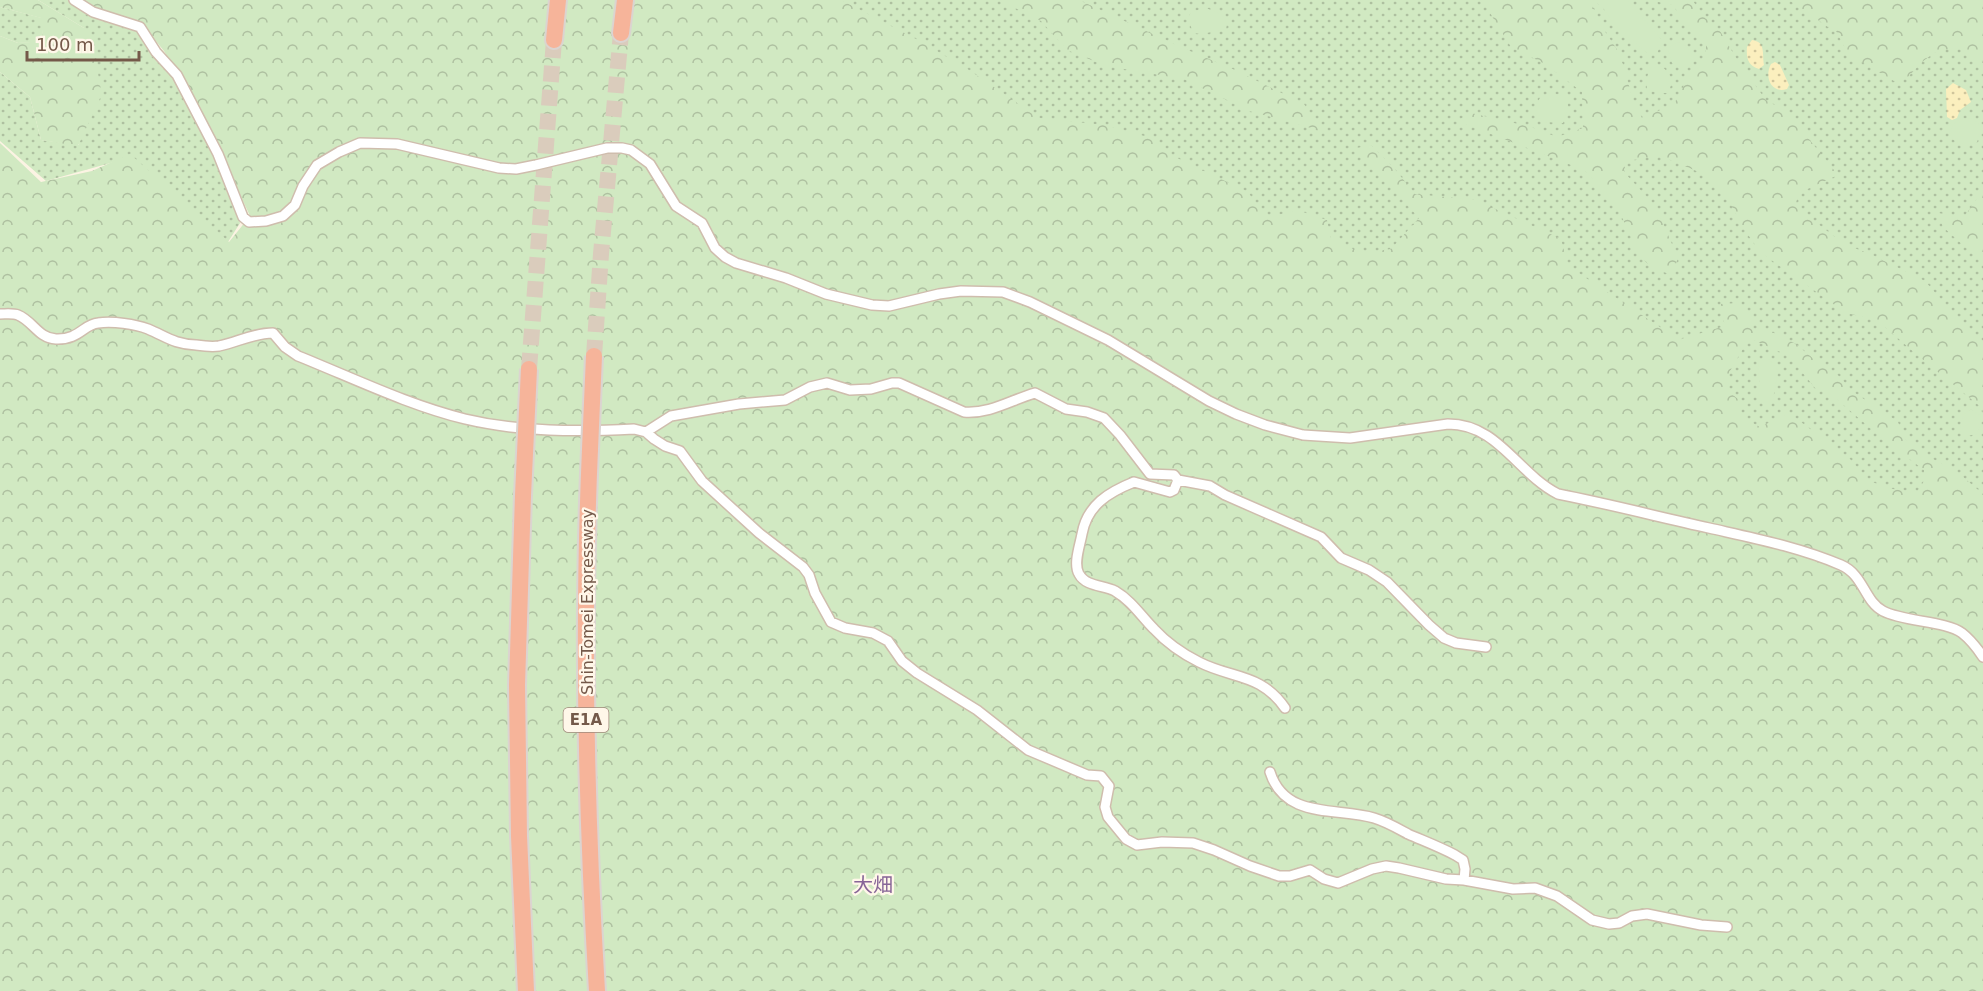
<svg xmlns="http://www.w3.org/2000/svg" width="1983" height="991" font-family="'DejaVu Sans','Noto Sans JP',sans-serif">
<style>
.green{fill:url(#green-dots)}
.forest{fill:url(#forest-crowns);fill-rule:evenodd}
.sand{fill:url(#sand-dots)}
.pitch{fill:#d1e9c2}
.lines{fill:none;stroke-linecap:round;stroke-linejoin:round}
.motorway-tunnel{stroke:#daccbc;stroke-width:16;stroke-dasharray:16 8;stroke-linecap:butt}
.minor-casing{stroke:#cfbdad;stroke-width:12}
.motorway-casing{stroke:#dbd4d0;stroke-width:20}
.minor{stroke:#fff;stroke-width:9}
.motorway{stroke:#f6b49a;stroke-width:16}
.motorway-bridge-casing{stroke:#dbd4d0;stroke-width:20;stroke-linecap:butt}
.motorway-bridge{stroke:#f6b49a;stroke-width:16}
.labels{text-anchor:middle;stroke-width:4.5;stroke-linejoin:round;paint-order:stroke}
.shield{fill:#fff7e9;stroke:#9e8879;stroke-width:1.5}
.shield-label{font-size:15px;font-weight:bold;fill:#745949}
.street-label{font-size:16px;fill:#745949;stroke:#fff7e9}
.quarter-label{font-size:20px;fill:#876597;stroke:#fff7e9}
</style>
<defs>
<pattern id="green-dots" width="8" height="8" patternUnits="userSpaceOnUse" patternTransform="scale(1.5)"><rect width="8" height="8" fill="#d1e9c2"/><path d="M2 2h.1M6 6h.1" fill="none" stroke="#aec0a0" stroke-width="1.8" stroke-linecap="round"/></pattern>
<pattern id="forest-crowns" width="20" height="18" patternUnits="userSpaceOnUse" patternTransform="scale(1.5)"><rect width="20" height="18" fill="#d1e9c2"/><path d="M2 6a3 3 0 1 1 6 0M12 15a3 3 0 1 1 6 0" fill="none" stroke="#aec0a0"/></pattern>
<pattern id="sand-dots" width="8" height="8" patternUnits="userSpaceOnUse" patternTransform="scale(1.5)"><rect width="8" height="8" fill="#fbefbe"/><path d="M2 2h.1M6 6h.1" fill="none" stroke="#d0c59c" stroke-width="1.8" stroke-linecap="round"/></pattern>
</defs>
<rect width="100%" height="100%" fill="#fcf3e3"/>
<path class="green" d="M 38,0 L 72,0 L 137,30 L 176,81 L 216,160 L 240,223 L 228,242 L 132,157 L 46,181 L 0,141 L 0,72 L 30,97 L 41,140 L 79,145 L 84,28 Z
M 791,0 L 1983,0 L 1983,524 L 1875,503 L 1022,125 Z
M 0,7 L 42,18 L 43,42 L 18,43 L 0,36 Z"/>
<path class="forest" d="M 0,0 L 38,0 L 84,28 L 96,57 L 101,96 L 78,146 L 41,140 L 30,97 L 0,72 L 0,36 L 18,43 L 43,41 L 41,18 L 0,7 Z
M 82,0 L 841,0 L 918,40 L 969,70 L 1039,118 L 1104,125 L 1148,137 L 1173,156 L 1248,192 L 1266,218 L 1297,210 L 1327,220 L 1331,239 L 1362,253 L 1391,249 L 1419,218 L 1390,186 L 1352,149 L 1371,145 L 1394,168 L 1415,194 L 1476,200 L 1561,239 L 1568,266 L 1678,339 L 1693,362 L 1681,339 L 1725,326 L 1720,304 L 1739,303 L 1751,318 L 1751,328 L 1772,332 L 1796,344 L 1823,367 L 1839,376 L 1852,391 L 1898,422 L 1905,439 L 1933,459 L 1956,471 L 1983,494 L 1983,991 L 0,991 L 0,143 L 41,182 L 92,171 L 130,154 L 229,242 L 250,216 L 215,141 L 164,51 L 142,24 L 85,6 ZM 1749,338 L 1789,356 L 1815,388 L 1833,396 L 1884,440 L 1924,470 L 1924,481 L 1917,492 L 1893,489 L 1869,481 L 1850,459 L 1789,413 L 1760,427 L 1736,414 L 1742,402 L 1729,392 L 1729,373 Z
M 999,0 L 1079,0 L 1183,48 L 1235,70 L 1304,104 L 1322,131 L 1249,111 L 1184,79 L 1106,66 L 1067,50 L 1041,21 Z
M 1482,0 L 1589,0 L 1606,33 L 1620,54 L 1633,100 L 1642,118 L 1674,104 L 1693,68 L 1706,58 L 1706,44 L 1683,20 L 1673,5 L 1649,0 L 1693,1 L 1706,19 L 1707,18 L 1720,31 L 1739,63 L 1766,100 L 1787,112 L 1838,175 L 1799,193 L 1795,206 L 1844,244 L 1870,254 L 1925,281 L 1971,334 L 1983,344 L 1983,413 L 1982,408 L 1916,354 L 1877,320 L 1846,313 L 1760,252 L 1742,226 L 1726,195 L 1701,173 L 1661,156 L 1626,161 L 1624,172 L 1656,207 L 1678,258 L 1672,275 L 1652,268 L 1635,251 L 1630,234 L 1615,203 L 1584,170 L 1457,121 L 1471,113 L 1531,127 L 1557,137 L 1583,128 L 1582,92 L 1545,64 L 1511,47 Z
M 1789,0 L 1983,0 L 1983,74 L 1964,48 L 1954,48 L 1934,53 L 1922,62 L 1908,77 L 1894,81 L 1848,54 L 1833,25 L 1828,27 Z
M 1983,190 L 1983,263 L 1943,227 L 1938,213 L 1964,217 Z"/>
<path class="sand" d="M 1752,40 C 1766,42 1762,53 1764,65 L 1759,69 C 1748,66 1746,58 1747,47 Z
M 1775,62 L 1780,65 L 1789,85 L 1787,89 C 1771,94 1764,77 1771,64 Z
M 1953,83 L 1966,90 L 1971,102 L 1960,110 L 1957,118 L 1952,120 L 1947,117 L 1946,89 Z"/>
<path class="pitch" d="M 1593,0 L 1627,0 L 1663,41 L 1657,53 L 1647,53 L 1615,25 L 1603,8 Z
M 1205,8 C 1215,11 1230,16 1226,29 L 1202,34 L 1193,33 L 1188,18 L 1191,12 Z
M 1677,42 C 1690,46 1694,53 1691,66 L 1682,68 L 1672,63 L 1668,48 Z
M 1655,64 C 1668,67 1677,81 1667,93 L 1659,93 L 1647,90 C 1646,80 1647,70 1655,64 Z
M 1552,93 L 1564,96 L 1568,105 L 1567,110 L 1563,123 L 1544,122 L 1538,116 L 1535,107 L 1541,96 Z
M 1970,118 L 1980,124 L 1980,134 L 1977,142 C 1965,145 1958,145 1949,136 C 1952,122 1956,119 1970,118 Z
M 1763,359 L 1770,360 L 1778,371 L 1773,399 L 1770,402 L 1764,403 L 1756,397 L 1756,390 L 1760,386 L 1758,370 L 1759,360 Z
M 1971,409 L 1980,415 L 1980,427 L 1977,434 L 1967,436 L 1961,433 L 1960,426 L 1963,415 Z"/>
<g class="lines">
<path class="motorway-tunnel" d="M 594,356 L 601,254 L 621,33
M 529,369 L 554,40"/>
<g class="minor-casing">
<path id="minor" d="M 74,0 L 93,12 L 140,27 L 156,52 L 177,75 L 218,154 L 243,217 L 249,222 L 266,221 L 283,216 L 295,205 L 303,186 L 317,165 L 339,152 L 360,143 L 397,144 L 499,168 L 516,169 L 536,165 L 607,148 L 622,148 L 631,150 L 650,164 L 676,206 L 702,223 L 715,248 L 725,257 L 736,263 L 786,278 L 826,294 L 872,305 L 889,306 L 939,294 L 961,291 L 1003,292 L 1030,302 L 1108,340 L 1209,401 L 1236,414 L 1265,425 L 1303,435 L 1350,438 L 1448,424 C 1498,424 1517,473 1558,494 C 1609,504 1659,517 1709,528 C 1753,538 1799,547 1841,565 C 1864,575 1864,601 1883,611 C 1904,622 1946,621 1962,633 C 1971,640 1977,648 1983,657
M 0,314 C 6,314 13,313 18,315 C 33,321 38,338 56,339 C 79,340 84,324 98,323 C 113,321 135,324 148,329 C 167,337 174,344 196,345 C 203,346 212,347 219,346 C 238,342 253,333 273,333 L 285,347 L 298,356 C 353,378 408,405 465,419 C 520,432 578,432 634,429 L 646,432 L 654,439 L 665,446 L 680,451 L 702,481 L 759,533 L 803,567 L 809,575 L 815,593 L 831,622 L 845,628 L 873,633 L 888,641 L 902,661 L 917,673 L 977,710 L 1028,750 L 1087,775 L 1101,776 L 1109,786 L 1105,807 L 1108,817 L 1126,839 L 1137,845 L 1162,842 L 1193,843 L 1214,850 L 1250,866 L 1279,876 L 1290,876 L 1310,870 L 1324,879 L 1338,883 L 1372,869 L 1386,866 L 1399,868 L 1446,879 L 1464,880 L 1513,889 L 1535,888 L 1557,896 L 1592,920 L 1609,924 L 1619,923 L 1632,916 L 1647,914 L 1701,925 L 1727,927
M 646,432 L 671,416 L 739,404 L 785,400 L 810,387 L 827,383 L 850,390 L 871,389 L 892,383 L 899,383 L 964,412 C 990,414 1011,400 1035,393 L 1066,409 L 1087,412 L 1104,418 L 1120,435 L 1150,474 L 1174,475 L 1178,480 L 1210,486 L 1225,495 L 1321,537 L 1341,558 L 1369,570 L 1387,582 L 1429,625 L 1444,638 L 1456,643 L 1486,647
M 1178,480 L 1174,490 L 1170,492 L 1134,482 C 1109,492 1087,505 1082,534 C 1080,545 1073,564 1079,574 C 1086,587 1104,585 1115,591 C 1132,601 1141,616 1154,629 C 1166,642 1183,654 1199,662 C 1232,679 1261,673 1285,708
M 1270,772 C 1285,820 1338,807 1374,818 C 1387,822 1397,828 1408,834 C 1424,841 1440,847 1455,855 L 1463,860 L 1465,869 L 1464,880"/>
</g>
<g class="motorway-casing">
<path id="motorway" d="M 621,33 L 625,0
M 554,40 L 558,0
M 590,449 C 582,630 586,811 597,991
M 523,495 L 517,685 L 519,836 L 526,991"/>
</g>
<use href="#minor" class="minor"/>
<use href="#motorway" class="motorway"/>
<g class="motorway-bridge-casing">
<path id="motorway-bridge" d="M 590,449 L 594,356
M 523,495 L 529,369"/>
</g>
<use href="#motorway-bridge" class="motorway-bridge"/>
</g>
<g class="labels">
<rect class="shield" x="563.5" y="708" width="45" height="24" rx="4.5"/>
<g class="shield-label">
<text x="586" y="725">E1A</text>
</g>
<g class="street-label">
<text transform="translate(587 602) rotate(-90)" y="6">Shin-Tomei Expressway</text>
</g>
<g class="quarter-label">
<text x="873" y="892">大畑</text>
</g>
</g>
<path d="M27 51v9h112v-9" fill="none" stroke="#745949" stroke-width="3"/>
<text x="36" y="51" font-size="18" fill="#745949" stroke="#fff7e9" stroke-width="4.5" paint-order="stroke">100 m</text>
</svg>
